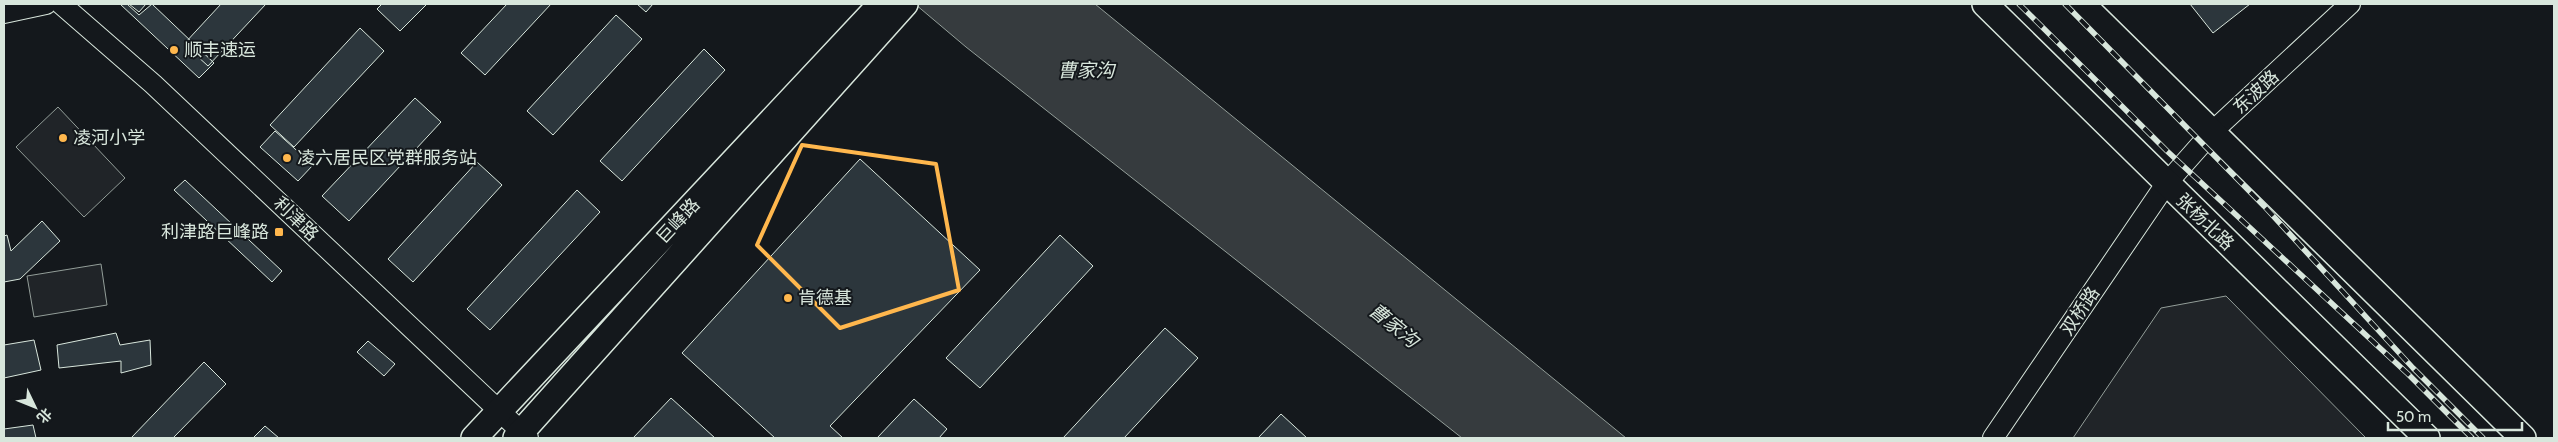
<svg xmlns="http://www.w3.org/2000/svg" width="2558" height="442" font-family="Cabin,'Noto Sans SC',sans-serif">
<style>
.green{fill:#202428;stroke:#939e99}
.water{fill:#363b3e;stroke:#939e99}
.building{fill:#2c363c;stroke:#d8e6dc}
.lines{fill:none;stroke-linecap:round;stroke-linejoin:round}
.minor-casing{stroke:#d8e6dc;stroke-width:22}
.major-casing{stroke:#d8e6dc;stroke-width:28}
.minor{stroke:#14181c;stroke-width:20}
.major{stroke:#14181c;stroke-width:25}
.rail-casing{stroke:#d8e6dc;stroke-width:5.5}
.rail{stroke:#14181c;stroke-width:4;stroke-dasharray:11;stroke-linecap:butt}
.marked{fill:none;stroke:#ffb74d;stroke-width:4;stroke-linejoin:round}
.poi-dot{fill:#ffb74d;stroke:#14181c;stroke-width:2}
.labels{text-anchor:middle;stroke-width:4;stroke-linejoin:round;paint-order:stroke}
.poi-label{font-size:18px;fill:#d8e6dc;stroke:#14181c;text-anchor:start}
.street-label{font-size:18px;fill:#d8e6dc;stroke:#14181c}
.water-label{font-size:19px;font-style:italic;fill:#d8e6dc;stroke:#14181c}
</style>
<rect width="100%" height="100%" fill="#14181c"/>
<path class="green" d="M 58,107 L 125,178 L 84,217 L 16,147 Z
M 101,264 L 107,305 L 34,317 L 27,276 Z
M 2226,296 L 2366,438 L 2073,438 L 2161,308 Z"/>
<path class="water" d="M 915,4 L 1095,4 L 1626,438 L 1462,438 L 966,47 Z"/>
<path class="building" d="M 120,4 L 127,4 L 139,15 L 152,4 L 214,63 L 199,78 Z
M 129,4 L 146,4 L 139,12 Z
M 221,4 L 266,4 L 208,66 L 184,44 Z
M 382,4 L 427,4 L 400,31 L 377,9 Z
M 507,4 L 551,4 L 485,75 L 461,53 Z
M 637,4 L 653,4 L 646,12 Z
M 2190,4 L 2250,4 L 2213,33 Z
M 616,15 L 642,39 L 553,135 L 527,111 Z
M 360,28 L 384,51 L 294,147 L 270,125 Z
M 704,49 L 725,70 L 622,181 L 600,161 Z
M 415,98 L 441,122 L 349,221 L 322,196 Z
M 275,131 L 313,165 L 298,181 L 260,147 Z
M 860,159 L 980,270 L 830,426 L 843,438 L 775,438 L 682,353 Z
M 477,162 L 502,185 L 413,282 L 388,259 Z
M 185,180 L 282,271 L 272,282 L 174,190 Z
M 577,190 L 600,212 L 490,330 L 467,309 Z
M 42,221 L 60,241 L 20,279 L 4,282 L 4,236 L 7,235 L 11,251 Z
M 1060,235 L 1093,266 L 980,388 L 946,358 Z
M 1165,328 L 1198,358 L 1124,438 L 1063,438 Z
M 116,333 L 120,345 L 150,340 L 151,365 L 121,373 L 121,361 L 59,368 L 57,345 Z
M 34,340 L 41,370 L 4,378 L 4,345 Z
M 368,341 L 395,364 L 384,376 L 357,352 Z
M 204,362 L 226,384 L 173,438 L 131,438 Z
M 671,398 L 715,438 L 633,438 Z
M 914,399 L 947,429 L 939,438 L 877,438 Z
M 1281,414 L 1307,438 L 1258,438 Z
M 33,425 L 36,438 L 4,438 L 4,429 Z
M 265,426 L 279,438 L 253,438 Z"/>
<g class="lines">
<g class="minor-casing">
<path id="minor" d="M 61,4 L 153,84 L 528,438
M 4,13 L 46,4
M 1993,438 L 2166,184 L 2212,132 L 2350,4"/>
</g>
<g class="major-casing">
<path id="major" d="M 1985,4 L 2427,438
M 2082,4 L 2523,438
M 474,438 L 881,4
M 516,438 L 905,4"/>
</g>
<use href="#minor" class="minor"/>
<use href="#major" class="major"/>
<g class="rail-casing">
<path id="rail" d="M 2019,4 L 2167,151 L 2408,374 L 2472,438
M 2065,4 L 2264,206 L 2413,368 L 2483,438"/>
</g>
<use href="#rail" class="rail"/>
</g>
<path class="marked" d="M 802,145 L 936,164 L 959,290 L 840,328 L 757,245 Z"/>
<g class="poi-dot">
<circle cx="174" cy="50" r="5"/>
<circle cx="63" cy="138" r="5"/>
<circle cx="287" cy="158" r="5"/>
<rect x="274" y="227" width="10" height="10" rx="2.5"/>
<circle cx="788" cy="298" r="5"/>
</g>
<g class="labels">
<g class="poi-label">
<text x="184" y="56">顺丰速运</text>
<text x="73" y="144">凌河小学</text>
<text x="297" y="164">凌六居民区党群服务站</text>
<text x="269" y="238" text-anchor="end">利津路巨峰路</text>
<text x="798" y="304">肯德基</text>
</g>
<g class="street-label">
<text transform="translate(2256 92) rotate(-43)" y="6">东波路</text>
<text transform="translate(296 219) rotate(44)" y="6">利津路</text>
<text transform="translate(678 221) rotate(-47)" y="6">巨峰路</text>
<text transform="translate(2205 222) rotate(44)" y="6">张杨北路</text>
<text transform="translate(2080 311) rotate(-56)" y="6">双桥路</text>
</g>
<g class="water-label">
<text x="1086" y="77">曹家沟</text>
<text transform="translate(1394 325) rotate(39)" y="7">曹家沟</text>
</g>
</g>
<rect width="2558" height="442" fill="none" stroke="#d8e6dc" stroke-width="10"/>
<g transform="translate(35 407) rotate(133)" stroke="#14181c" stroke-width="4" paint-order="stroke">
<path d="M0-4L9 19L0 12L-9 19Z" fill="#d8e6dc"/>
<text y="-8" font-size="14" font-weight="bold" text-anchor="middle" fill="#d8e6dc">北</text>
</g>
<path d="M2388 422v8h134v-8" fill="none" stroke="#d8e6dc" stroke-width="2.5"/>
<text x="2396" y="422" font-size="15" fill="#d8e6dc" stroke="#14181c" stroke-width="4" paint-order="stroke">50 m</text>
</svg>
